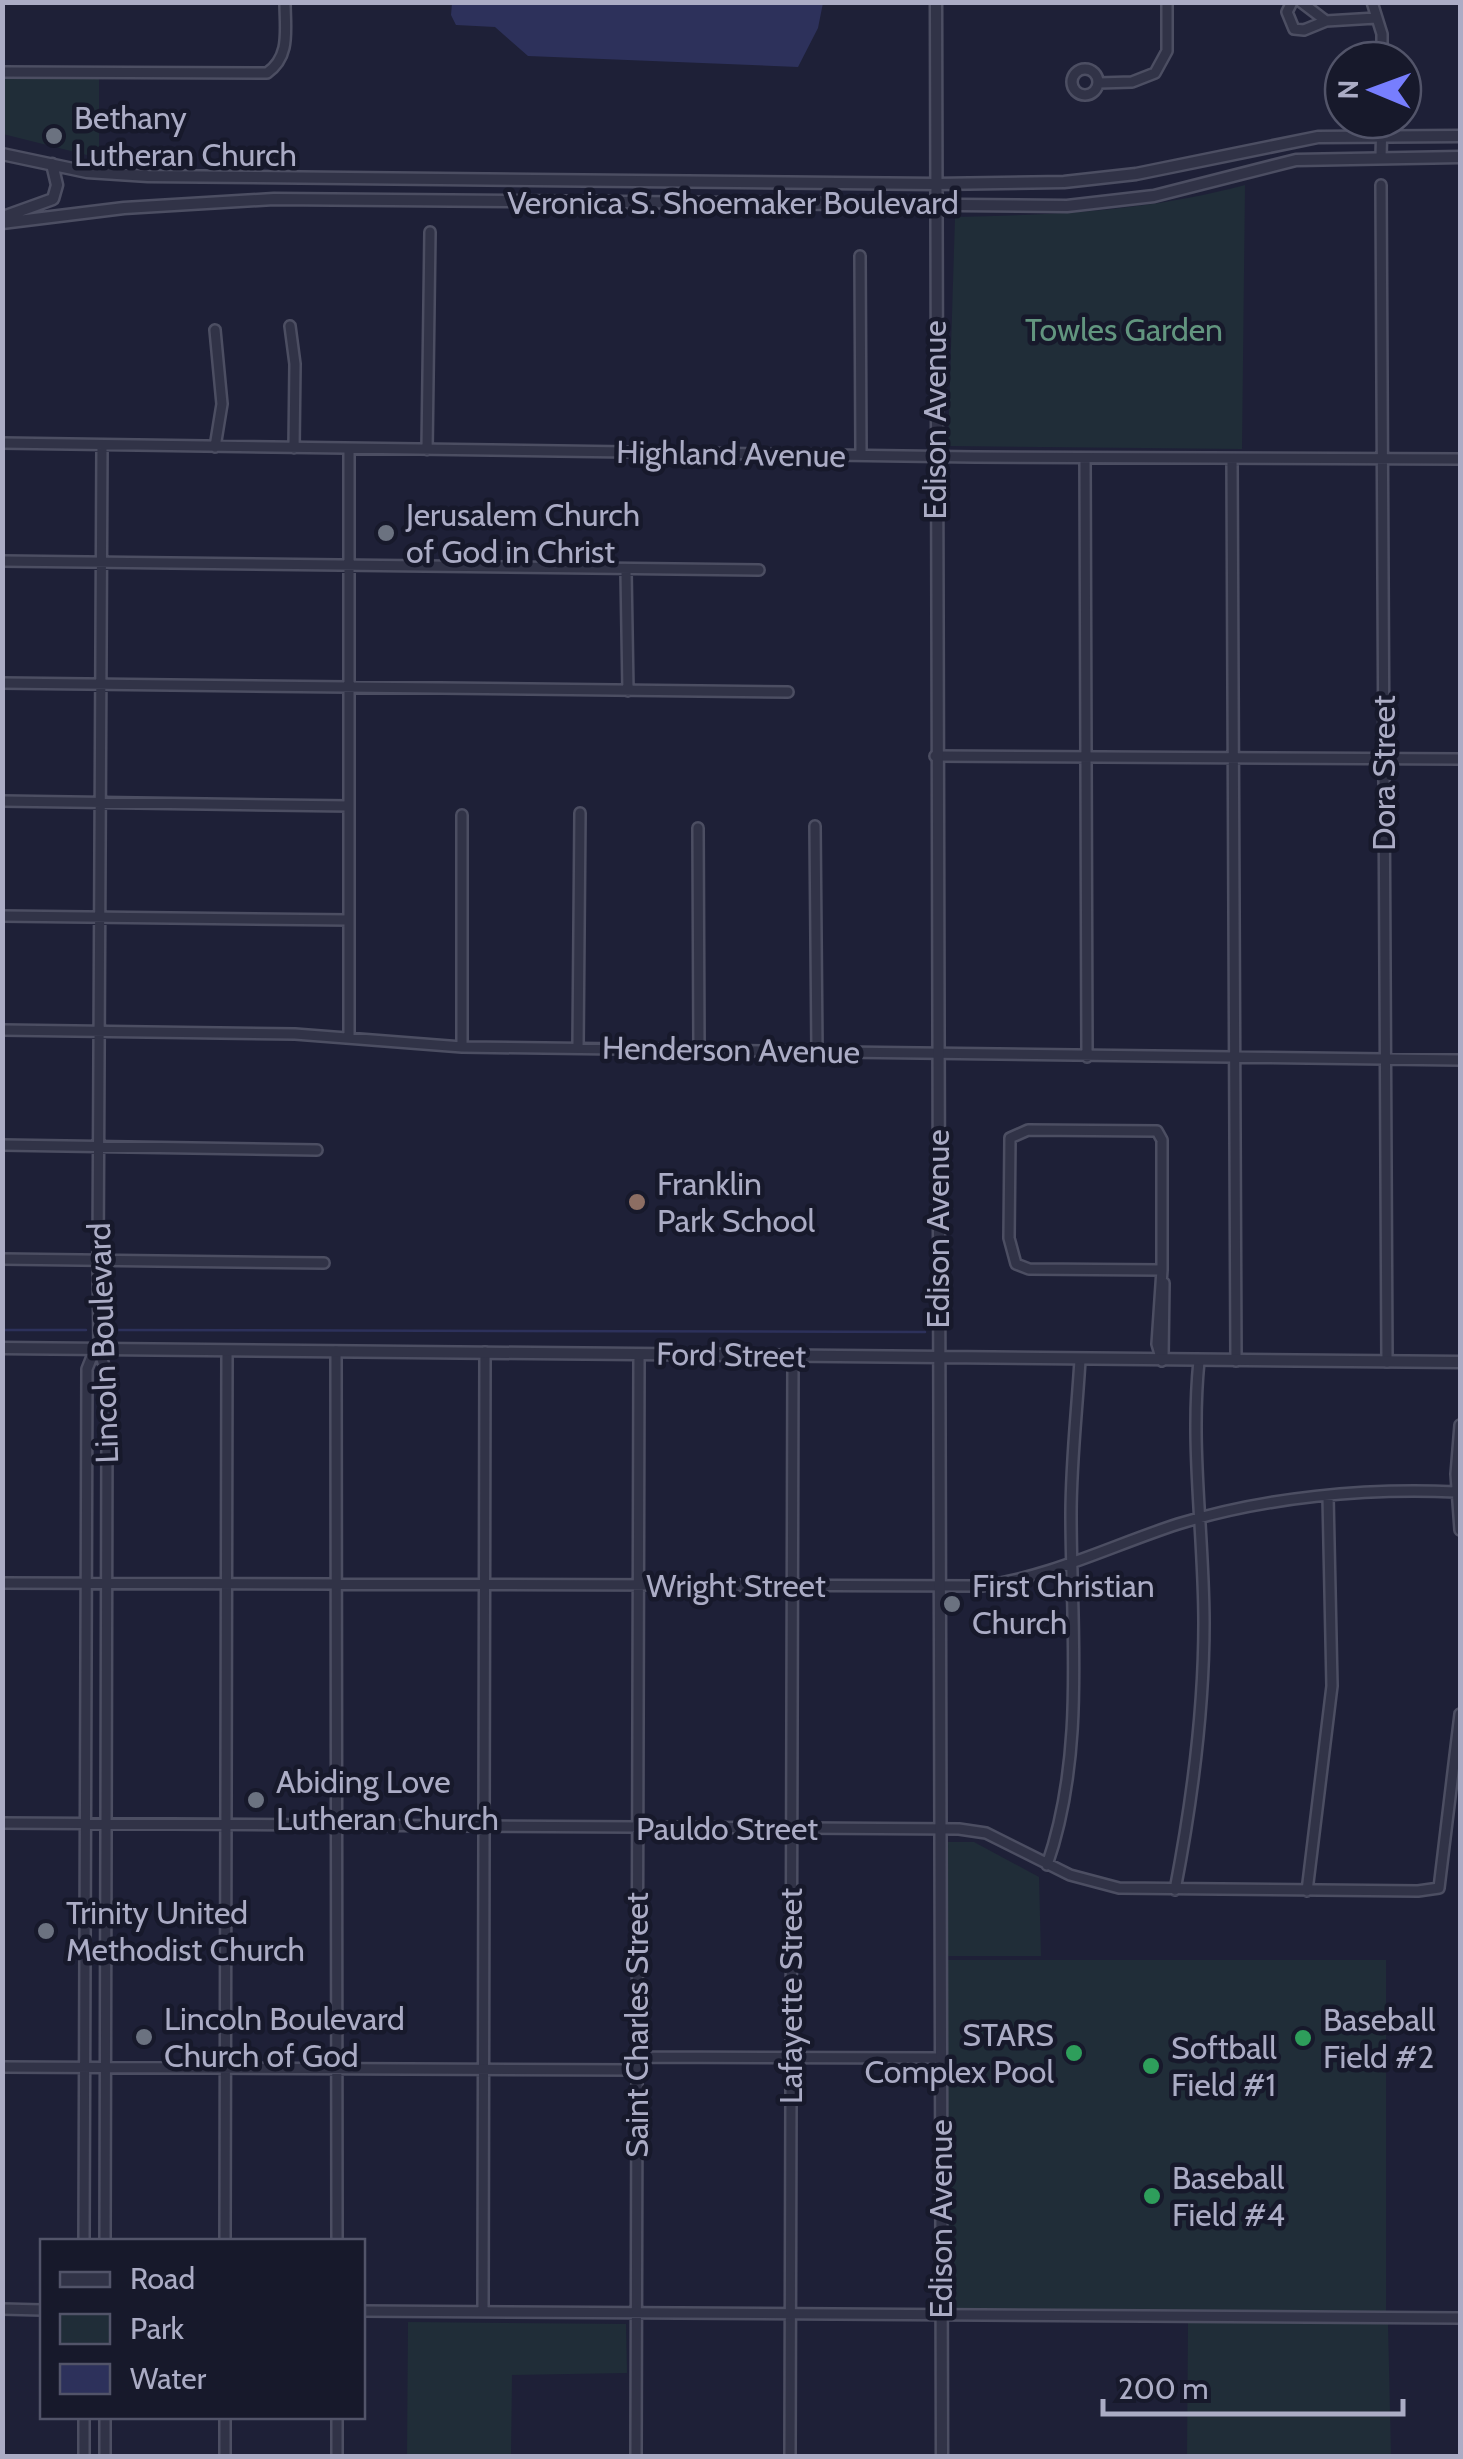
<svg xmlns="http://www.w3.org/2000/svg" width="1463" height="2459" font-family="Cabin,sans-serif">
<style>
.green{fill:#202d38}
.water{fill:#2d315b}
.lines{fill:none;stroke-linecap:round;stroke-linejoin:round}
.stream{stroke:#2d315b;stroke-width:2.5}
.minor-casing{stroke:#4c4e62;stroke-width:14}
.tertiary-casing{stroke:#4c4e62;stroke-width:15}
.minor{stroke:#313347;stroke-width:9}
.tertiary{stroke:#313347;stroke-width:10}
.worship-dot{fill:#6b7280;stroke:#17192b;stroke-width:4}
.education-dot{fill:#8d6e63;stroke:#17192b;stroke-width:4}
.leisure-dot{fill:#2e9e5b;stroke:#17192b;stroke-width:4}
.labels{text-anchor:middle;stroke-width:9;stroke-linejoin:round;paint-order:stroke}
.poi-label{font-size:32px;fill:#abacc5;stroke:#17192b;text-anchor:start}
.street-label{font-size:32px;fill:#abacc5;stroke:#17192b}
.park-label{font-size:32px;fill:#62957f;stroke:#17192b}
</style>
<rect width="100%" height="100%" fill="#1e2037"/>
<path class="green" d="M 3,76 L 99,77 L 99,158 L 3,134 Z
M 1245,185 L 1242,449 L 948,446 L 955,217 C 1055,215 1148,211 1245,185 Z
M 946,1842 L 974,1842 L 1039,1877 L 1041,1956 L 946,1956 Z
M 946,1960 L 1386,1960 L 1386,2311 L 945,2311 Z
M 408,2322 L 626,2324 L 627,2373 L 512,2375 L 511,2456 L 407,2456 Z
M 1188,2323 L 1388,2323 L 1391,2456 L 1187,2455 Z"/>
<path class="water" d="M 452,3 L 823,2 L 823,3 L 818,28 L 798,67 L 528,56 L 495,27 L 456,25 L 451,15 Z"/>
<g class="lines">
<path class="stream" d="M 2,1330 L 86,1330
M 112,1330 L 925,1332"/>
<g class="minor-casing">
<path id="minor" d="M 1292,2 L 1287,12 L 1294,29 L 1304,30 L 1326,21
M 1301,2 L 1326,21 L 1376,18
M 1372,2 L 1382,34 L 1382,60
M1072 82a13 13 0 1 1 26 0a13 13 0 1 1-26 0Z
M 2,72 L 267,73 C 291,56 285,30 285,2
M 1099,83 L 1132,82 L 1155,73 L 1167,51 L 1167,2
M 1381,157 L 1382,120
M 1381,185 L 1387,1362
M 860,256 L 861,455
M 290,326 L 295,364 L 294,448
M 2,443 L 974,457 L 1460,459
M 102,445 L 98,1260 L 99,1349 L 105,1369 L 107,1428 L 105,2242
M 215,447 L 222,404 L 215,330
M 349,449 L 349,1038
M 427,450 L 430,232
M 1085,458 L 1087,1057
M 1232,459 L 1236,1361
M 2,561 L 759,570
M 626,571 L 628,691
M 2,683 L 788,692
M 935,756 L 1460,759
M 2,801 L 349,806
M 462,815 L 462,1047
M 815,826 L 817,1051
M 698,828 L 699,1050
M 2,916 L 349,920
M 2,1030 L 295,1034 L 462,1047 L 1460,1060
M 578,1048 L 580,813
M 1028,1130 L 1157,1131 L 1162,1140 L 1162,1270 L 1029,1269 L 1016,1264 L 1009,1238 L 1010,1138 Z
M 2,1145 L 317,1150
M 2,1259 L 324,1263
M 336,1351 L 337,2242
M 1163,1357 L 1164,1283
M 1162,1361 L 1157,1344 L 1162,1270
M 1460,1425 L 1456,1474 L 1460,1530
M 2,1583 L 982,1586 C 1050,1577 1113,1545 1178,1524 C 1266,1497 1364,1488 1456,1492
M 2,1823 L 959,1829 L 986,1833 L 1070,1875 L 1119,1888 L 1418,1891 L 1439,1888 L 1460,1714
M 1047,1865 C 1086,1753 1071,1629 1071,1514 C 1071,1462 1077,1411 1080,1360
M 1175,1890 C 1192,1802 1204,1713 1204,1623 C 1204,1535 1190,1449 1199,1361
M 1307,1891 L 1332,1686 L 1328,1496
M 637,2057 L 941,2058
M 2,2067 L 637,2070
M 84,2242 L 87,1369 L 95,1349
M 225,2242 L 227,1351
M 2,2309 L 42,2310
M 362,2311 L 1460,2318
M 483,2312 L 485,1352
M 84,2416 L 84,2456
M 337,2416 L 337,2456
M 105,2456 L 105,2416
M 225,2456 L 225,2416
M 636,2456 L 639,1354
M 790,2456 L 793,1356"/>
</g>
<g class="tertiary-casing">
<path id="tertiary" d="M 936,2 L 942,2456
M 2,154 L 87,172 L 148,176 L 936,184 L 1064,182 L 1136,174 L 1318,137 L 1460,136
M 3,217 L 53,199 L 57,185 L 52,164
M 2,223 L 124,208 L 274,199 L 1067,206 L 1154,196 L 1296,160 L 1460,157
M 2,1348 L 1460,1362"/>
</g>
<use href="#minor" class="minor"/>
<use href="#tertiary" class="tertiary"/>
</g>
<g class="worship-dot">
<circle cx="54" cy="136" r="10"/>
<circle cx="386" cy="533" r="10"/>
<circle cx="952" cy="1604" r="10"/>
<circle cx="256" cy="1800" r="10"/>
<circle cx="46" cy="1931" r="10"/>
<circle cx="144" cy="2037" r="10"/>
</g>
<circle class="education-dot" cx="637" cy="1202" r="10"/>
<g class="leisure-dot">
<circle cx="1303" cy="2038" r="10"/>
<circle cx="1074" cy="2053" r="10"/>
<circle cx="1151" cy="2066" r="10"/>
<circle cx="1152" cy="2196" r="10"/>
</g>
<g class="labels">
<g class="poi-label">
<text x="74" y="129">Bethany<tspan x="74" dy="37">Lutheran Church</tspan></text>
<text x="406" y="526">Jerusalem Church<tspan x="406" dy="37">of God in Christ</tspan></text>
<text x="657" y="1195">Franklin<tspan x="657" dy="37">Park School</tspan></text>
<text x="972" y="1597">First Christian<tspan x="972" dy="37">Church</tspan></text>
<text x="276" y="1793">Abiding Love<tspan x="276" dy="37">Lutheran Church</tspan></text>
<text x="66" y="1924">Trinity United<tspan x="66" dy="37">Methodist Church</tspan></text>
<text x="164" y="2030">Lincoln Boulevard<tspan x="164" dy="37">Church of God</tspan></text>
<text x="1323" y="2031">Baseball<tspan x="1323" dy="37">Field #2</tspan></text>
<text x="1054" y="2046" text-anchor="end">STARS<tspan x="1054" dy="37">Complex Pool</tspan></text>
<text x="1171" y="2059">Softball<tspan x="1171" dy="37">Field #1</tspan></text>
<text x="1172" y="2189">Baseball<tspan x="1172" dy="37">Field #4</tspan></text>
</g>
<g class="street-label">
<text x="733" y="214">Veronica S. Shoemaker Boulevard</text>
<text transform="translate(935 420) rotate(-90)" y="11">Edison Avenue</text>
<text transform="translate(731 454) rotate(1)" y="11">Highland Avenue</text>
<text transform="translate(1384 773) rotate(-90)" y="11">Dora Street</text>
<text transform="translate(731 1050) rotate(1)" y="11">Henderson Avenue</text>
<text transform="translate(938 1229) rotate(-90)" y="11">Edison Avenue</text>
<text transform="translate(103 1343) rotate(-92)" y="11">Lincoln Boulevard</text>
<text transform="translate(731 1355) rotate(1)" y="11">Ford Street</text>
<text x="736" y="1597">Wright Street</text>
<text x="727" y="1840">Pauldo Street</text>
<text transform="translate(791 1996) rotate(-90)" y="11">Lafayette Street</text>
<text transform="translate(637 2025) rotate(-90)" y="11">Saint Charles Street</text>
<text transform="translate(941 2219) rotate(-90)" y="11">Edison Avenue</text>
</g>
<g class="park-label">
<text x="1124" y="341">Towles Garden</text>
</g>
</g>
<rect width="1463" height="2459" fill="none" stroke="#abacc5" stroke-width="10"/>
<rect x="40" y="2239" width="325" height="180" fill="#17192b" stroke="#525469" stroke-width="2.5"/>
<rect x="60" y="2272" width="50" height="15" fill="#313347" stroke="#525469" stroke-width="2.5"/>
<text x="130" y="2289" font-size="30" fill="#abacc5">Road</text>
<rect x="60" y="2314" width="50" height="30" fill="#202d38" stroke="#525469" stroke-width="2.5"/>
<text x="130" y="2339" font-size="30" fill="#abacc5">Park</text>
<rect x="60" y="2364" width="50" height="30" fill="#2d315b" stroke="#525469" stroke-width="2.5"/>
<text x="130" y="2389" font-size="30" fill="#abacc5">Water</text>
<g transform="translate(1373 90) rotate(271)"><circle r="48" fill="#17192b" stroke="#525469" stroke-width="2.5"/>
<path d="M0-8L18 38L0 25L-18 38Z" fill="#777efe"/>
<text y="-15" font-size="28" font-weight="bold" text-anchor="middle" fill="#abacc5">N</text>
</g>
<path d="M1103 2399v15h300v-15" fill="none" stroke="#abacc5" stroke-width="5"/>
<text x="1118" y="2399" font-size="30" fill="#abacc5" stroke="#17192b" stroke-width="8" paint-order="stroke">200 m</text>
</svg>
